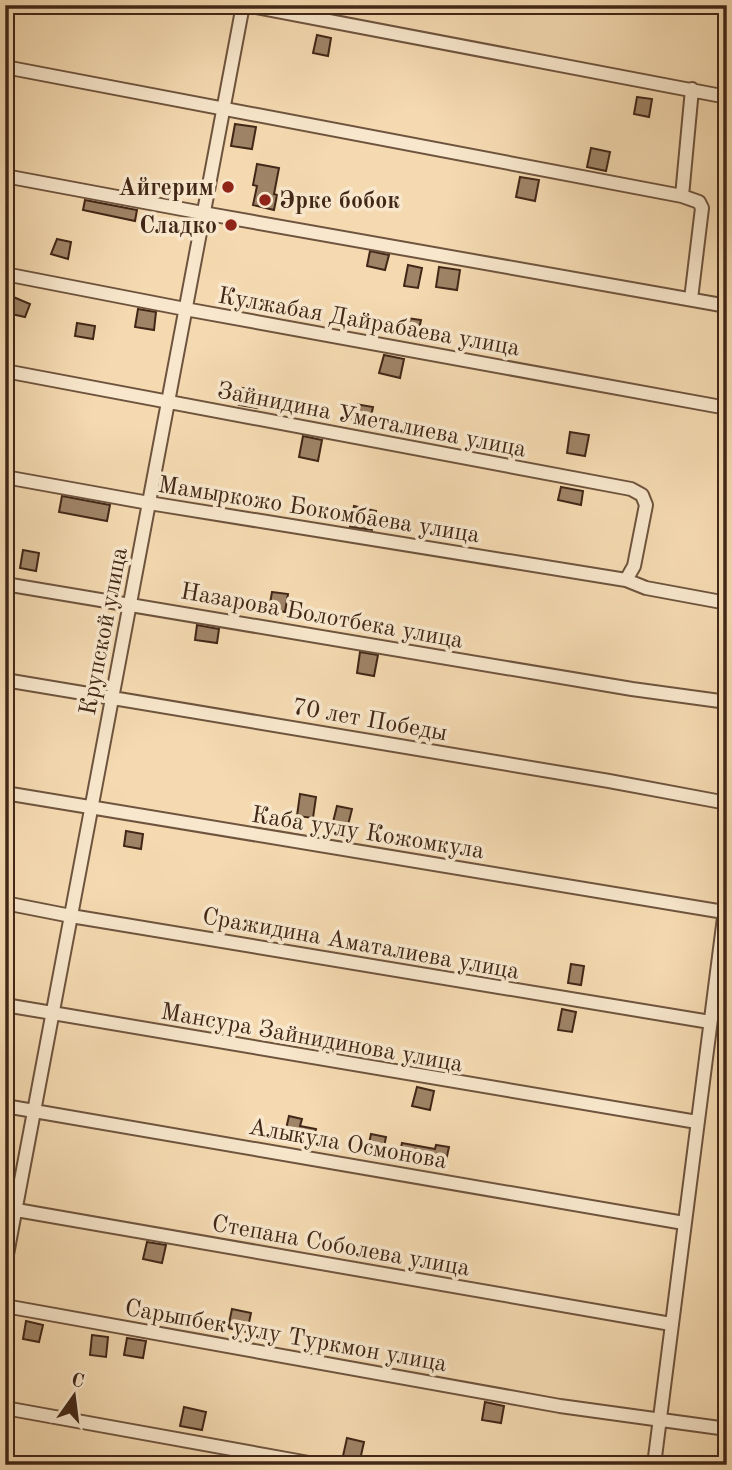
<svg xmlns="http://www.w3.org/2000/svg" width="732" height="1470" font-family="'Old Standard TT',serif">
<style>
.building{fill:#9f8467;stroke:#412717;stroke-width:2}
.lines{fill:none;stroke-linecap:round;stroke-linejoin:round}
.street-casing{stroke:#6e543e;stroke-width:16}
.street{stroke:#f8e7cc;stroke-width:12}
.poi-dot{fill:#8f2418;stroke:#f8e7cc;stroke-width:2.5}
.labels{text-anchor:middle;stroke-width:7;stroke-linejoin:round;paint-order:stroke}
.poi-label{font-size:24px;font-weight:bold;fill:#412717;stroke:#f8e7cc;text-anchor:end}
.street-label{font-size:24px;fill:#412717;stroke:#f8e7cc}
</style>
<rect width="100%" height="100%" fill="#f5dab1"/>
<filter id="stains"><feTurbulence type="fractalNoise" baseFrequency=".00286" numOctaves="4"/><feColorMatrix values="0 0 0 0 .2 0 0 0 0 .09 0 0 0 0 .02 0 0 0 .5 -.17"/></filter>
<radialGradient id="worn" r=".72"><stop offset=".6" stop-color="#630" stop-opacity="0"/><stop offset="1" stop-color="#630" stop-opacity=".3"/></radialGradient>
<path class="building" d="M 317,35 L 331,38 L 328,56 L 313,53 Z
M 637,97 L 652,99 L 649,117 L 634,114 Z
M 235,124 L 256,127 L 252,149 L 231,146 Z
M 591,148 L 610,152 L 606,171 L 587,167 Z
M 257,164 L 279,168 L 274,194 L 277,195 L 274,210 L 253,205 L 257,186 L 253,185 Z
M 520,177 L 539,180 L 535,201 L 516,197 Z
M 85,200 L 137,210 L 135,221 L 83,210 Z
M 57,239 L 71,242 L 68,259 L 51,254 Z
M 370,251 L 389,255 L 385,270 L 367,266 Z
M 408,265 L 422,268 L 418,288 L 404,286 Z
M 439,267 L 460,270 L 457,290 L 436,287 Z
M 11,296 L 30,304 L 25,317 L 7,313 Z
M 138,309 L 156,312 L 154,330 L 135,327 Z
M 407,318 L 421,320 L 417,338 L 404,336 Z
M 77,323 L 95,326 L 93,339 L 75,336 Z
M 384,355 L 404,359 L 400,378 L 379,373 Z
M 242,388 L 261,392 L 257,408 L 239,405 Z
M 355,404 L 373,407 L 369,426 L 351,423 Z
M 570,432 L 589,435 L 585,456 L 567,453 Z
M 303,436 L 322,440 L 318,461 L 299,457 Z
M 561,487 L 583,491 L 581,505 L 558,500 Z
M 62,496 L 110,505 L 107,521 L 59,512 Z
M 354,506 L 376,511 L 372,530 L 350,527 Z
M 23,550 L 39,553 L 36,571 L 20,568 Z
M 272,592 L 288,594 L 285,612 L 269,609 Z
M 197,625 L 219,629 L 217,643 L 195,640 Z
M 360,652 L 378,655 L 374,676 L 357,673 Z
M 300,794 L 316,797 L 313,818 L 297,816 Z
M 337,806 L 352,809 L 348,825 L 333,822 Z
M 126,831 L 143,834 L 141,849 L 124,846 Z
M 571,964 L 584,966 L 581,985 L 568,983 Z
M 562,1009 L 576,1012 L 572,1032 L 558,1030 Z
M 417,1087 L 434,1091 L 430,1110 L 412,1106 Z
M 289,1116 L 302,1119 L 300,1126 L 316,1129 L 313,1141 L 285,1133 Z
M 371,1134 L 386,1137 L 382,1156 L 367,1153 Z
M 402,1143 L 435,1149 L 436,1145 L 449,1147 L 445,1165 L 399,1156 Z
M 147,1242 L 166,1245 L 162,1263 L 143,1259 Z
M 232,1309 L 251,1313 L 247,1332 L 228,1328 Z
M 26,1321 L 43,1325 L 39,1342 L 23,1339 Z
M 92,1335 L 108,1337 L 106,1357 L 90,1355 Z
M 127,1338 L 146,1341 L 143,1358 L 124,1355 Z
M 485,1402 L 504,1406 L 501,1423 L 482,1420 Z
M 184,1407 L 206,1412 L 202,1430 L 180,1426 Z
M 347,1438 L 364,1442 L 360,1460 L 343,1456 Z"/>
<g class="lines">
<g class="street-casing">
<path id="street" d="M 246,5 L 727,97
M 5,67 L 682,196 L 699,202 L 702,208 L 691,299
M 5,176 L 203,213 L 727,306
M 682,196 L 692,89
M 5,274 L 185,309 L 727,408
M 5,371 L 631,489 L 642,495 L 646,505 L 634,566 L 626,580
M 5,477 L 149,503 L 626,580 L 646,588 L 727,603
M 5,584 L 632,689 L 727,702
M 5,680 L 609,781 L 727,803
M 5,793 L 724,912
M 5,903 L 71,916 L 710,1022
M 5,1005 L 697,1122
M 5,1106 L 684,1223
M 5,1208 L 671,1324
M 5,1265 L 243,5
M 5,1306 L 560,1406 L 727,1429
M 5,1408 L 320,1465
M 654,1465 L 727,894"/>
</g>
<use href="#street" class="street"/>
</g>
<g class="poi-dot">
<circle cx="228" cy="187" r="7"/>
<circle cx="265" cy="200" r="7"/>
<circle cx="231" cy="225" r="7"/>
</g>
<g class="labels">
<g class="poi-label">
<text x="214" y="195">Айгерим</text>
<text x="279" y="208" text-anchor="start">Эрке бобок</text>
<text x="217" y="233">Сладко</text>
</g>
<g class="street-label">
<text transform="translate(369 321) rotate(10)" y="8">Кулжабая Дайрабаева улица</text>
<text transform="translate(372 419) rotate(11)" y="8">Зайнидина Уметалиева улица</text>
<text transform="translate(319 509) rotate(9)" y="8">Мамыркожо Бокомбаева улица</text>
<text transform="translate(322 615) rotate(10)" y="8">Назарова Болотбека улица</text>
<text transform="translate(103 631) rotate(-79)" y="8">Крупской улица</text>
<text transform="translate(370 719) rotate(10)" y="8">70 лет Победы</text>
<text transform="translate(368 832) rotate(9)" y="8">Каба уулу Кожомкула</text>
<text transform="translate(361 943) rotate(10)" y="8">Сражидина Аматалиева улица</text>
<text transform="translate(312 1037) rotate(10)" y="8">Мансура Зайнидинова улица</text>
<text transform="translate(348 1143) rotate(10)" y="8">Алыкула Осмонова</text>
<text transform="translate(341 1245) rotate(10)" y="8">Степана Соболева улица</text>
<text transform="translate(286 1335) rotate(10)" y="8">Сарыпбек уулу Туркмон улица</text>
</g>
</g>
<rect width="732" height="1470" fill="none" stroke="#f5dab1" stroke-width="28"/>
<rect x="7" y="7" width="718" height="1456" fill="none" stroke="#412717" stroke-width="3.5"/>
<rect x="14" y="14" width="704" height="1442" fill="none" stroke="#412717" stroke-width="2"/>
<g transform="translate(74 1396) rotate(14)" stroke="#f8e7cc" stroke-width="5" paint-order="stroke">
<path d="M0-5L12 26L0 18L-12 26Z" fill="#412717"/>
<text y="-10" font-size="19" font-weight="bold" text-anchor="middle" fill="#412717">С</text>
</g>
<rect width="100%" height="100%" filter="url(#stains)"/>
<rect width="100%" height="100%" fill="url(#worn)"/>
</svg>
